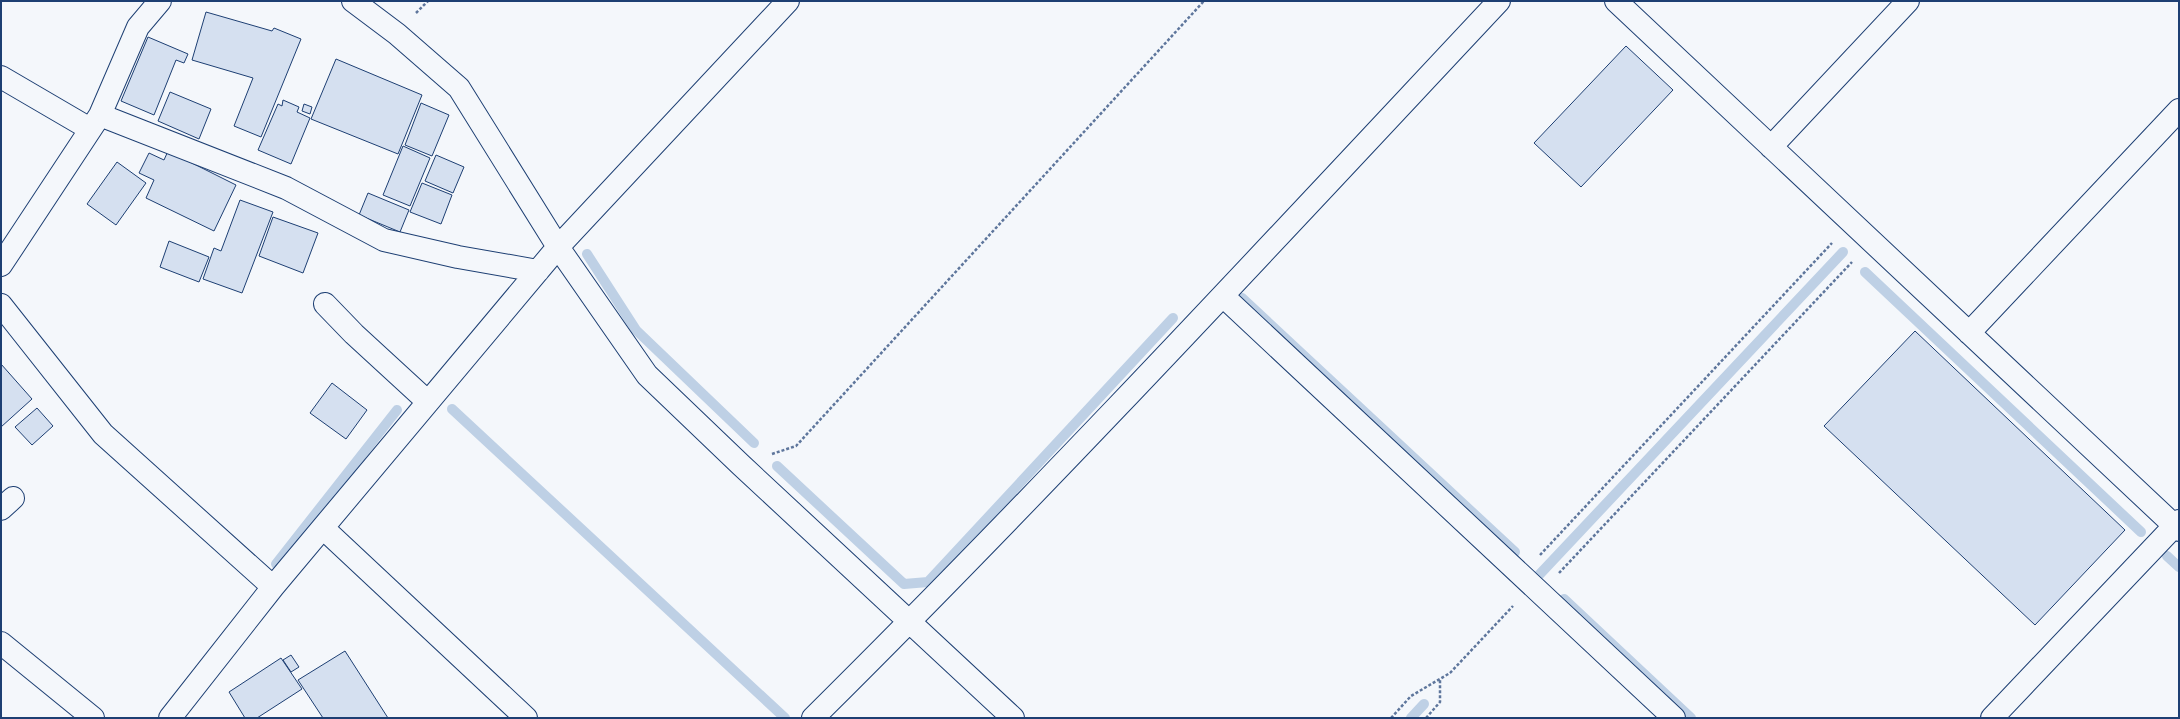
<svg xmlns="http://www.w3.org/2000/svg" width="2180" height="719" font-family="'Roboto Serif',serif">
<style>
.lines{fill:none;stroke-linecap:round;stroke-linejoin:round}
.stream{stroke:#bed0e5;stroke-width:10}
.building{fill:#d5e0f0;stroke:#1d3f73}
.minor-casing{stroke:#1d3f73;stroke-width:24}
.path{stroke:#5e769c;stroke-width:2.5;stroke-dasharray:3 2;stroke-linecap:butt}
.minor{stroke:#f4f7fb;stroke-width:22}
</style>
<rect width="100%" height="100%" fill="#f4f7fb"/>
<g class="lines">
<path class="stream" d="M 587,254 L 636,330 L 754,443
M 1865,272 L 2141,532
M 1242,298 L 1515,552
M 452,409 L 785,718
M 777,466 L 904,584 L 928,582 L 1173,318
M 2167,556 L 2179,567
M 276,564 L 397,410
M 1539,575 L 1843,252
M 1564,599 L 1691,718
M 1411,718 L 1424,704"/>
</g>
<path class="building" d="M 206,12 L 272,31 L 274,28 L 301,39 L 261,137 L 234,126 L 253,78 L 192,60 Z
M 148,37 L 188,54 L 184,63 L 176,60 L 154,115 L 121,101 Z
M 1626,46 L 1673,90 L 1581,187 L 1534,143 Z
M 336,59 L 422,95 L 398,154 L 311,119 Z
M 170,92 L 211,109 L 199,139 L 158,121 Z
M 283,100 L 299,107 L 297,112 L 310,118 L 291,164 L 258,150 L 278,104 L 282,106 Z
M 421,103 L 449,115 L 432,156 L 405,145 Z
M 304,104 L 312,107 L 310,114 L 302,111 Z
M 403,146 L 430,158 L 410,206 L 383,195 Z
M 168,151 L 236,185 L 214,231 L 146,198 L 154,180 L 139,173 L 149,153 L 164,160 Z
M 436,155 L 464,167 L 453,193 L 425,181 Z
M 117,162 L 146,183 L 116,225 L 87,204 Z
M 422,183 L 452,195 L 441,224 L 410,212 Z
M 368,193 L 409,210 L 400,232 L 359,215 Z
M 240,200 L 273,212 L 242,293 L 203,279 L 214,248 L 221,251 Z
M 273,217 L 318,233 L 303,273 L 259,256 Z
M 169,241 L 209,257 L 199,282 L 160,267 Z
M 1915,331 L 2125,530 L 2035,625 L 1824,426 Z
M 1,364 L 32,399 L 1,427 Z
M 332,383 L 367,410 L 346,439 L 310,413 Z
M 37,408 L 53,426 L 32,445 L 15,427 Z
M 345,651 L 388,718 L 323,718 L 298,680 Z
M 291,655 L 299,667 L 291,672 L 283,660 Z
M 281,658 L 302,689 L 257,718 L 245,718 L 229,692 Z"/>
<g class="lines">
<g class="minor-casing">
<path id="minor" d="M 353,1 L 397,34 L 459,88 L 558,247 L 647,375 L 741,465 L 1013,718
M 1616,1 L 2179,530
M 1,77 L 90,129
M 100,115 L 286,188 L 384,240 L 458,257 L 538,271
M 1771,147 L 1908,1
M 1,265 L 100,115 L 138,27 L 160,1
M 1223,296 L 1674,718
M 325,304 L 354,334 L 428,402
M 1,305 L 103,434 L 273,587
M 1969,333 L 2179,110
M 1,509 L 13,498
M 323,528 L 526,718
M 1,643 L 93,718
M 170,718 L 273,587 L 558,247 L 788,1
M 813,718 C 1048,485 1273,242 1499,1
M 1992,718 L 2179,521"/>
</g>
<path class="path" d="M 416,13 L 428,1
M 772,454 L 796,446 L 1204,1
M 1540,555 L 1832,243
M 1559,573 L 1852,262
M 1391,718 L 1411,696 L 1450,673 L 1513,606
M 1426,718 L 1440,702 L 1440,679"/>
<use href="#minor" class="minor"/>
</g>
<rect width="2180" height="719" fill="none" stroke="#1d3f73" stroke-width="4"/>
</svg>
